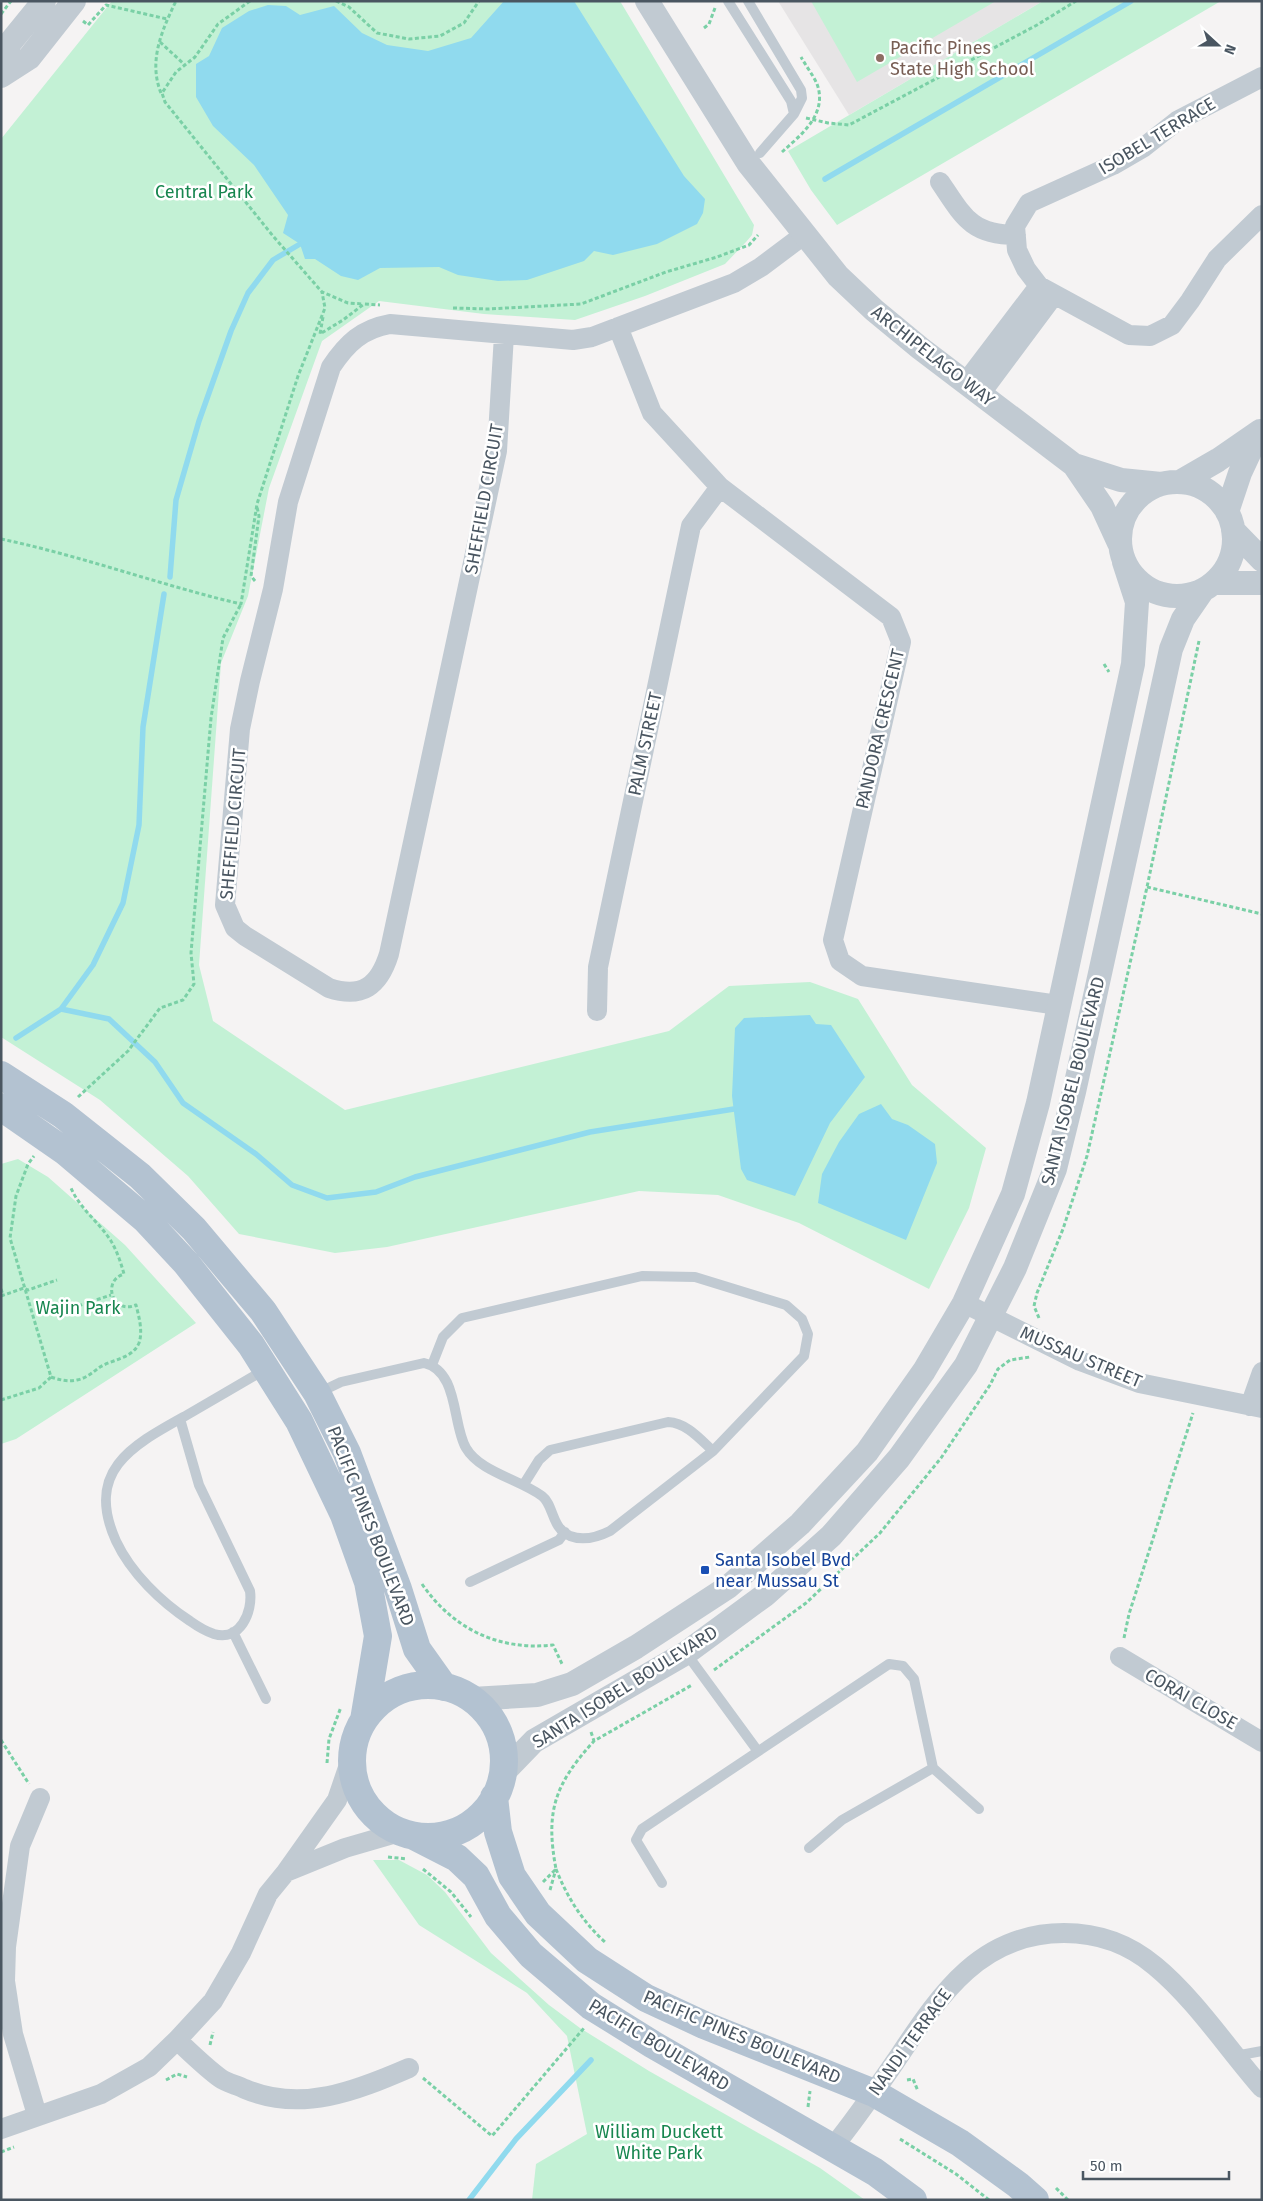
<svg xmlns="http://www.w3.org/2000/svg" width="1263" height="2201" font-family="'Fira Sans',sans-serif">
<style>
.education{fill:#e6e4e5}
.green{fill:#c3f1d5}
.water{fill:#90daee}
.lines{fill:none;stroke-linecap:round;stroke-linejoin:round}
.stream{stroke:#90daee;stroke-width:5.5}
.path{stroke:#7ad0a6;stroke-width:3;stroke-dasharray:4 2.5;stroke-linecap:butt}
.service{stroke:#c1cad2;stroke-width:10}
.minor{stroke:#c1cad2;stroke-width:20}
.tertiary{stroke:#c1cad2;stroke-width:24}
.primary{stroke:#b3c2d1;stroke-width:28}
.education-dot{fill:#8d6e63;stroke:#fff;stroke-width:2}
.transit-dot{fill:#1a4fb4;stroke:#fff;stroke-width:2}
.labels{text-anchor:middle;stroke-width:5;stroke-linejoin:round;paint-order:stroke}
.education-label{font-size:18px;fill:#785e54;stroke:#fff;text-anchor:start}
.street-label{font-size:18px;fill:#4a5661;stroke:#fff}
.park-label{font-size:18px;fill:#17864f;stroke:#fff}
.transit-label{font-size:18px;fill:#164399;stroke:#fff;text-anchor:start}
</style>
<rect width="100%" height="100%" fill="#f5f3f3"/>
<path class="education" d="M 778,1 L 1043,1 L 849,115 Z"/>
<path class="green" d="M 112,1 L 620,1 L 754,225 L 752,235 L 746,242 L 725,264 L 645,296 L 575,320 L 484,314 L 379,301 L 322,341 L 269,488 L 248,596 L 221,663 L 199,965 L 213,1021 L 345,1110 L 669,1031 L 729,986 L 810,982 L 858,999 L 912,1085 L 986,1148 L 969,1208 L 929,1289 L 799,1223 L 718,1195 L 639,1191 L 387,1247 L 335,1253 L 239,1234 L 188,1176 L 100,1100 L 1,1037 L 1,139 Z
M 811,1 L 996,1 L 857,82 Z
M 1043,1 L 1221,1 L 837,225 L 811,190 L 788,151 Z
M 18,1159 L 48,1177 L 125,1245 L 196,1323 L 16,1439 L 1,1444 L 1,1164 Z
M 373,1860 L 399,1860 L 427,1875 L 445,1892 L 491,1953 L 549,2005 L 580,2028 L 649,2071 L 820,2168 L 865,2200 L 532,2200 L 536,2164 L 587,2134 L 567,2036 L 527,1993 L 419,1925 Z"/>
<path class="water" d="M 504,1 L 574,1 L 684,176 L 705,199 L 703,213 L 697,224 L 657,244 L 613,255 L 594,251 L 584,261 L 527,280 L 498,281 L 458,275 L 439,267 L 380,268 L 358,280 L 341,276 L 315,259 L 305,259 L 300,244 L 283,233 L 288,215 L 254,165 L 213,126 L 196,97 L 196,64 L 209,56 L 222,28 L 249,11 L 268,5 L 286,6 L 300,15 L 334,6 L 362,33 L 387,45 L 428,51 L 471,38 Z
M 810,1015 L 816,1024 L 831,1025 L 865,1077 L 830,1123 L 795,1196 L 747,1180 L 741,1169 L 732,1096 L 735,1028 L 744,1018 Z
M 881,1104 L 892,1119 L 908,1125 L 935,1144 L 937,1163 L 906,1240 L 818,1203 L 822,1174 L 839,1142 L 859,1114 Z"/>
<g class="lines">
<path class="stream" d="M 825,179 L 1131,1
M 170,577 L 176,500 L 199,421 L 231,331 L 248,293 L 273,260 L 300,244
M 61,1009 L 109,1019 L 155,1062 L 183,1103 L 256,1154 L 292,1185 L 327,1198 L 376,1192 L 415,1177 L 590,1132 L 734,1109
M 16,1038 L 61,1009 L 93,965 L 123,903 L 139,825 L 143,727 L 164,594
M 469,2200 L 516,2139 L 591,2060"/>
<path class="path" d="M 250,1 L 218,24 L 195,57 L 176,72 L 162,93 L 165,102 L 273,236 L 322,292 L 348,303 L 363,304
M 336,1 L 349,7 L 377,33 L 409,39 L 440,36 L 464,23 L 479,1
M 1,14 L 11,1
M 83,21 L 88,25 L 106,5 L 167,19
M 704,28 L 709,24 L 715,8
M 160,42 L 185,65
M 161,93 C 148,61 162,30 176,1
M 806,118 L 828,123 L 849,125 L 1037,25 L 1076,1
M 782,152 C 801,135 828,114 817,84 C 813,75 806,66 801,57
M 453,308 L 488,309 L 581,304 L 666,272 L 717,257 L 749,245 L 758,235
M 323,317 L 320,334 L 343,320 L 364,304 L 380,305
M 1,539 C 82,556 160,585 241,604 L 257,504 L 298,376 L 325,308 L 322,292
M 255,581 L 251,576 L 259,516 L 257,507
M 1104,664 L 1109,672
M 1147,887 L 1262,914
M 78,1097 L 128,1051 L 160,1008 L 183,1000 L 194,984 L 191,953 L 211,718 L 223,638 L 241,604
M 1,1289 L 3,1295
M 1,1296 L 24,1288 L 28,1290 L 57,1280
M 66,1310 L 111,1295
M 1039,1318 L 1034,1306 L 1037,1293 L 1063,1229 L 1087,1156 L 1147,887 L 1199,641
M 51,1377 C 60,1380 68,1382 77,1380 C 87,1378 93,1372 100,1367 C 113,1359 132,1359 139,1343 C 143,1331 139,1317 136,1305 C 113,1315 101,1281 124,1274 C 121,1263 117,1251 111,1241 C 99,1222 80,1209 71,1188
M 1,1400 L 39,1388 L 51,1377 L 10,1238 L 16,1196 L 28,1164 L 34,1156
M 422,1584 C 453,1629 499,1651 553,1645 L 563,1666
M 1124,1638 L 1129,1614 L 1193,1413
M 714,1670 L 806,1603 L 880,1533 L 941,1458 L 990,1385 L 998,1369 L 1010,1360 L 1030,1357
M 591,1732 L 594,1741 L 692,1685
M 1,1740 L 29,1784
M 327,1763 L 329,1739 L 341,1707
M 388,1857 L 407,1859
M 423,1869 L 451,1892 L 471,1917
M 556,1869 C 567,1897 582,1921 605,1942
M 543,1882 L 556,1869 C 545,1811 555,1784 594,1741
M 550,1890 L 556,1869
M 210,2045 L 213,2032
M 423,2078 L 492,2136 L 584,2028
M 166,2080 L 177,2074 L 187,2077
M 907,2080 L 913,2079 L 918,2091
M 808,2107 L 810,2091
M 900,2139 L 956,2174 L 989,2200
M 1,2152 L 14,2147
M 1056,2188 L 1068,2200"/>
<path class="service" d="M 728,1 L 791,101 L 794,114 L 760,153
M 748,1 L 801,90 L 802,98 L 794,114
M 318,1393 L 341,1382 L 424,1363 C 459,1371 452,1424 466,1448 C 480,1472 519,1479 542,1496 C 554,1505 551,1528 570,1536 C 583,1541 598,1537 610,1531 L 713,1451 L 804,1356 L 808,1334 L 802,1319 L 786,1305 L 695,1277 L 642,1276 L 462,1318 L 443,1337 L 432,1365
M 180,1419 L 199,1485 L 250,1591 C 253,1612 240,1642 214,1634 C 205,1631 197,1626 190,1621 C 161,1602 131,1573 116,1541 C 84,1470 133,1445 187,1415 C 213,1400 240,1384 266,1369
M 524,1484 L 539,1460 L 550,1450 L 668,1422 C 687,1423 700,1439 713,1451
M 470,1582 L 559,1540 L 565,1532
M 233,1632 L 266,1699
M 686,1653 L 757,1750
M 933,1768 L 979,1809
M 662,1883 L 636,1840 L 642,1829 L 889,1664 L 903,1666 L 914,1679 L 933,1768 L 842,1820 L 809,1848
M 1235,2056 L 1262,2051"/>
<path class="minor" d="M 1262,77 L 1177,121 L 1144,147 L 1113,165 L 1029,203 L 1015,226 L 1017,250 L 1026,269 L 1039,286 L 1129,335 L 1150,336 L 1172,325 L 1190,301 L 1217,259 L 1262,215
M 940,182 C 963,216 971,235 1016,235
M 618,327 L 652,413 L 720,487 L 891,617 L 901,642 L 833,940 L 840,961 L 862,976 L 1058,1005
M 504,335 L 497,451 L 389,954 C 379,986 362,999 329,988 L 245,936 L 235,928 L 225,905 L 240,729 L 250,681 L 273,589 L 288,502 L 331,367 C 347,343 362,329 390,324 L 573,340 L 592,337 L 734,283 L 761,267 L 805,234
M 966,382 L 1039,286
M 981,393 L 1054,295
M 597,1011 L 598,967 L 691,526 L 720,487
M 964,1303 L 1080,1361 L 1139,1383 L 1262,1408
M 1250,1406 L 1262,1372
M 1120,1657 L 1262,1742
M 286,1872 L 345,1848 L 400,1832
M 177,2040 C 191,2053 205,2067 220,2078 C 227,2083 237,2085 245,2089 C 301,2113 356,2091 409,2068
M 37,2115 L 13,2034 L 5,1981 L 6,1947 L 20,1846 L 40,1798
M 1,2129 L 101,2094 L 149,2067 L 177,2040 L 213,2001 L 241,1953 L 268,1894 L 286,1872 L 337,1800 L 352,1756
M 833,2147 C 855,2120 875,2091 895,2062 C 938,1998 978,1933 1064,1933 C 1097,1933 1129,1944 1155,1966 C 1194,1998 1228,2049 1262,2088"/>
<path class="tertiary" d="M 647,1 L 748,163 L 838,276 L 874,310 L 920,348 L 1074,465 L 1102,506 L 1119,543
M 1,64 L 9,44 L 44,1
M 1,76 L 29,58 L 74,1
M 1074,465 L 1121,480 L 1161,484
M1120 539a57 57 0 1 1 114 0a57 57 0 1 1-114 0Z
M 1180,482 L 1218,460 L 1260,431
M 1227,512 L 1240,473 L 1259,432
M 1233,530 L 1262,560
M 1214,583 L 1262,583
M 472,1699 L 537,1695 L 572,1684 L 636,1647 L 728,1587 L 800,1524 L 867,1452 L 924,1371 L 964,1303 L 1013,1194 L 1038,1103 L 1133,664 L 1137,602 L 1124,562
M 503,1773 L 534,1741 L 686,1653 L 765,1595 L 831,1536 L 899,1458 L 966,1365 L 1015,1268 L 1055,1169 L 1074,1092 L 1171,649 L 1183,619 L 1203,590"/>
<path class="primary" d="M 1,1075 L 63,1115 L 140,1176 L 194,1229 L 263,1311 L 317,1393 L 347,1453 L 398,1589 L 417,1649 L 444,1687
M 1,1107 L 66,1152 L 145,1219 L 186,1263 L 251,1345 L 299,1421 L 344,1515 L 368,1582 L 378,1636 L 364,1720
M352 1761a76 76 0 1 1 152 0a76 76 0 1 1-152 0Z
M 494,1797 L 498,1832 L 512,1876 L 538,1914 L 587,1960 L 646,1998 L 704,2025 L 874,2093 L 960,2143 L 1018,2185 L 1035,2200
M 414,1836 L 457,1858 L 476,1876 L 498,1916 L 531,1955 L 591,2006 L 652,2044 L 875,2172 L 913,2200"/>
</g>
<circle class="education-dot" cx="880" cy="58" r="5"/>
<rect class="transit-dot" x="700" y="1565" width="10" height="10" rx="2.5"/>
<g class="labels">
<g class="education-label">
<text x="890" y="54">Pacific Pines<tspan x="890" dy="21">State High School</tspan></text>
</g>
<g class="street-label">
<text transform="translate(1157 136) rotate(-31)" y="6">ISOBEL TERRACE</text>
<text transform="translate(933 356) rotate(38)" y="6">ARCHIPELAGO WAY</text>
<text transform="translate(484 499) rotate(-80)" y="6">SHEFFIELD CIRCUIT</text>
<text transform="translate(880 729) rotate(-77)" y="6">PANDORA CRESCENT</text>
<text transform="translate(645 744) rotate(-78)" y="6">PALM STREET</text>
<text transform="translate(233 824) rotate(-85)" y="6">SHEFFIELD CIRCUIT</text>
<text transform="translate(1073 1081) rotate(-76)" y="6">SANTA ISOBEL BOULEVARD</text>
<text transform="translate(1081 1357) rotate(23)" y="6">MUSSAU STREET</text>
<text transform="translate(371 1526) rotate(69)" y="6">PACIFIC PINES BOULEVARD</text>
<text transform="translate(625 1687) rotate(-32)" y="6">SANTA ISOBEL BOULEVARD</text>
<text transform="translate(1191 1699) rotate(30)" y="6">CORAI CLOSE</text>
<text transform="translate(742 2037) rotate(23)" y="6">PACIFIC PINES BOULEVARD</text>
<text transform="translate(910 2042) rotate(-54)" y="6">NANDI TERRACE</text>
<text transform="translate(659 2045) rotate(31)" y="6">PACIFIC BOULEVARD</text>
</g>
<g class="park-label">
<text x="204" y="198">Central Park</text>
<text x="78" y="1314">Wajin Park</text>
<text x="659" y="2138">William Duckett<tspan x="659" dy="21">White Park</tspan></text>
</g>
<g class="transit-label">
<text x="715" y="1566">Santa Isobel Bvd<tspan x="715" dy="21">near Mussau St</tspan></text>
</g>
</g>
<rect width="1263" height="2201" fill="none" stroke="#4a5661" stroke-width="5"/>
<g transform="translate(1218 45) rotate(111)" stroke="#ffffff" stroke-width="4" paint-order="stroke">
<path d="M0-4L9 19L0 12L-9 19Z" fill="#4a5661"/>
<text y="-8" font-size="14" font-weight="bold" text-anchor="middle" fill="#4a5661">N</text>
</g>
<path d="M1083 2171v8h146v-8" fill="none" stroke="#4a5661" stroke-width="2.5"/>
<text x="1090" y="2171" font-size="15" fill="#4a5661" stroke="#ffffff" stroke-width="4" paint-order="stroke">50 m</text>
</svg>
